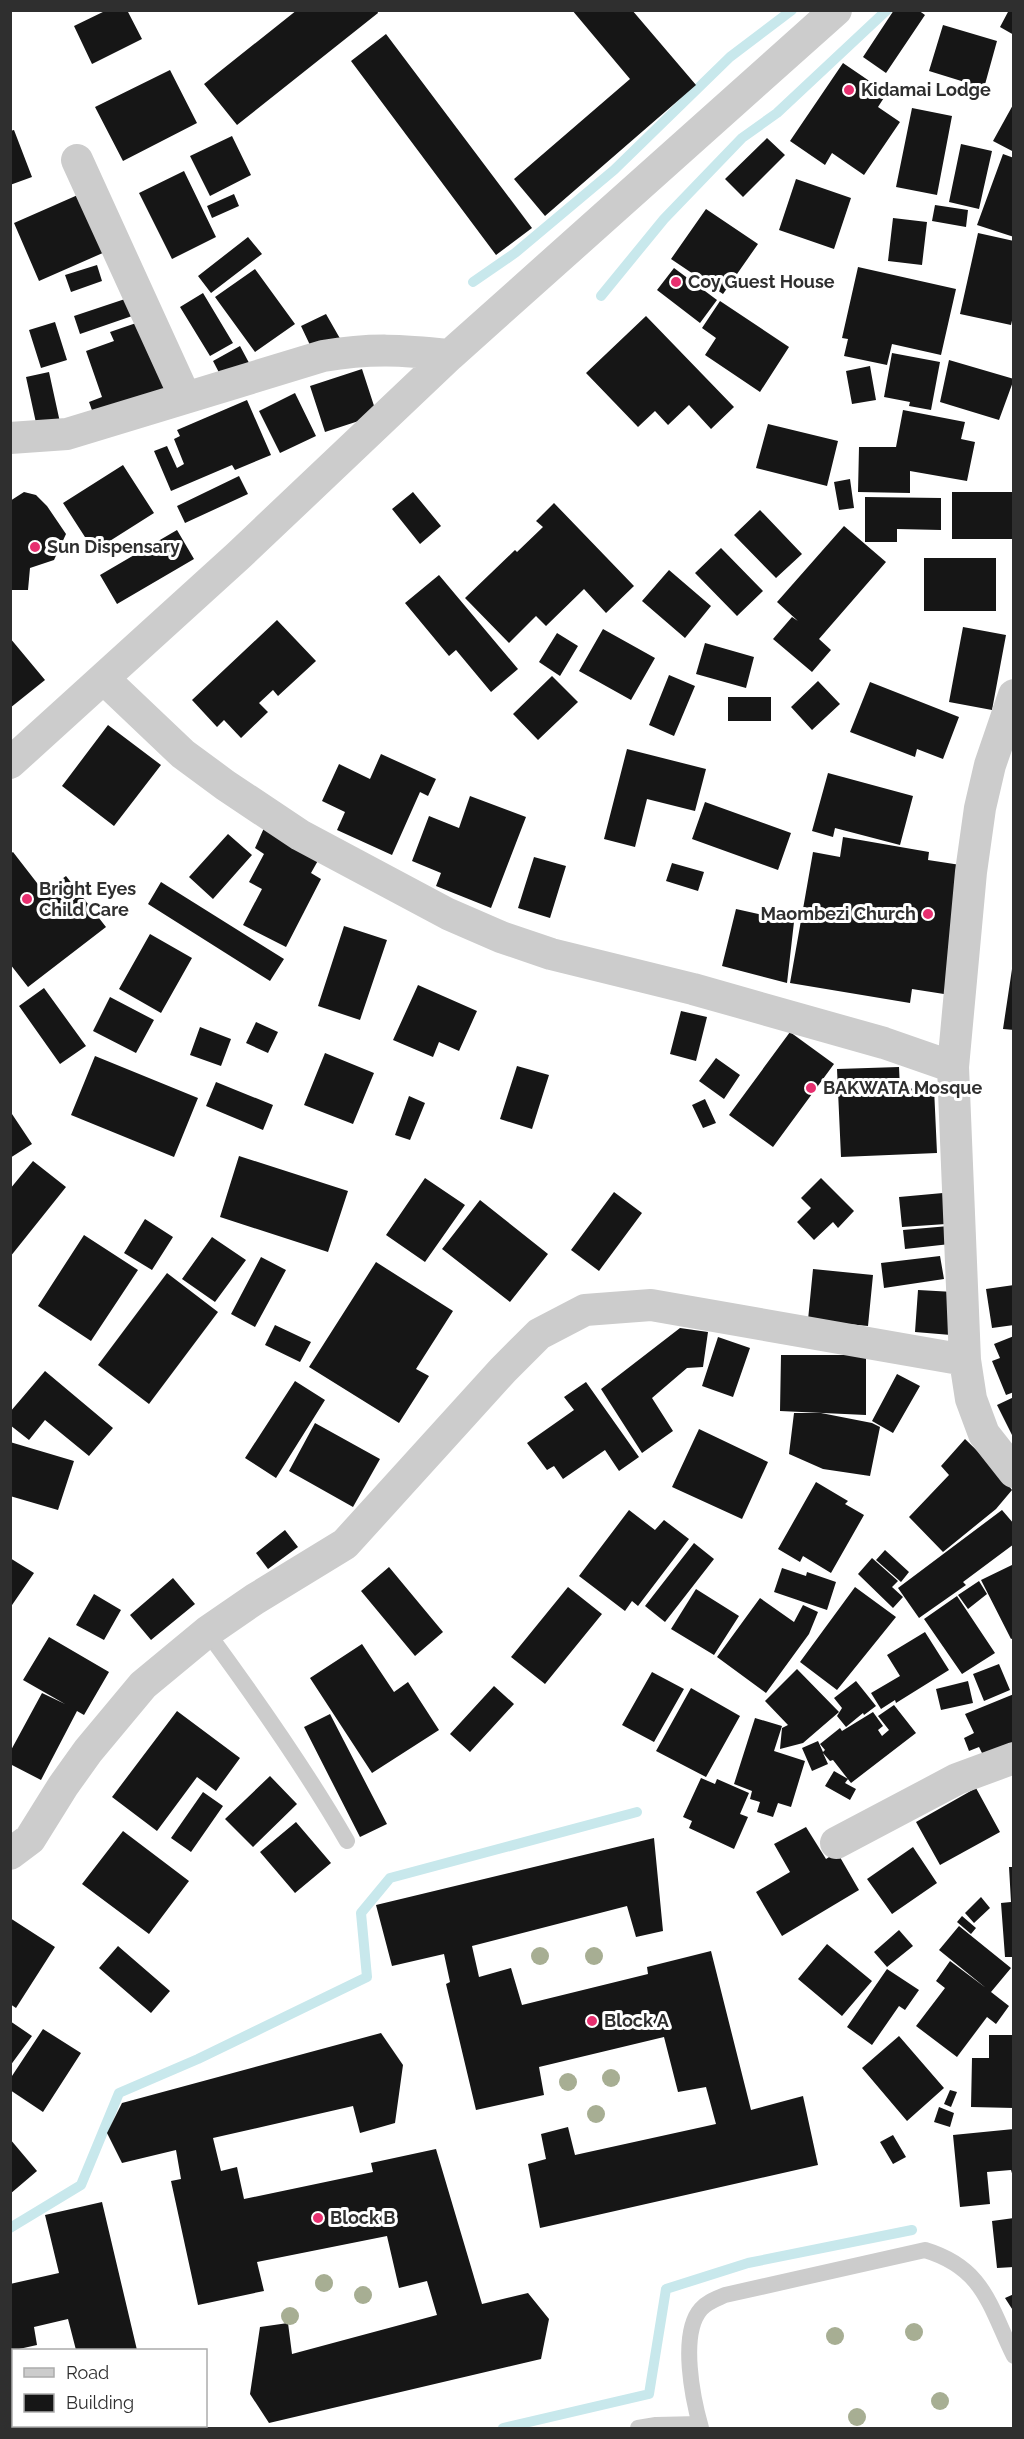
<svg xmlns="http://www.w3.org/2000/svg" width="1024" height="2439" font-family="Raleway,sans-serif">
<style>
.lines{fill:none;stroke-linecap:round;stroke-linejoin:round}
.stream{stroke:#c8e8ec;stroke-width:10}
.building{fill:#161616}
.lane{stroke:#ccc;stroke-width:16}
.street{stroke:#ccc;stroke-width:32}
.tree{fill:#a7ae93}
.poi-dot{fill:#e72f6f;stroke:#fff;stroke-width:2}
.labels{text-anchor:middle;stroke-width:6;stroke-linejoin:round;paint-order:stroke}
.poi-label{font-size:18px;font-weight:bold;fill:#2f2f2f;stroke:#fff;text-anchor:start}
</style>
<rect width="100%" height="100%" fill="#fff"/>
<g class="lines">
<path class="stream" d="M 473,282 L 515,253 L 614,170 L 730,57 L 792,10
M 601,296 L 664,219 L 742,138 L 777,113 L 887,10
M 10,2228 L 81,2185 L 119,2093 L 198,2059 L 367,1977 L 361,1913 L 390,1878 L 637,1812
M 503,2428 L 649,2394 L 666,2289 L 748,2263 L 912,2230"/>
</g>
<path class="building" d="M 107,10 L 127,10 L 142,39 L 92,64 L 74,26 Z
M 297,10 L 377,10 L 378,13 L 237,125 L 204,84 Z
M 572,10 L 632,10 L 696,85 L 545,216 L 514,179 L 630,79 Z
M 894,10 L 918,10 L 925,15 L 886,73 L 863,57 Z
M 1009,10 L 1014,10 L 1014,35 L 1000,27 Z
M 943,25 L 997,41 L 984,88 L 929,71 Z
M 386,34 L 532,228 L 496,255 L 351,61 Z
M 843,63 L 887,93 L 878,107 L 900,122 L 864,175 L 832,153 L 825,165 L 790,141 Z
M 170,70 L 197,123 L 123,161 L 95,107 Z
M 1014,103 L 1014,152 L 993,141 Z
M 912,108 L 952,116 L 937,195 L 896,187 Z
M 14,130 L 32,177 L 10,185 L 10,131 Z
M 232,136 L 251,175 L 210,196 L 190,156 Z
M 767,138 L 785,155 L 743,197 L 725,179 Z
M 961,144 L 992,151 L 979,209 L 949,202 Z
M 1003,154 L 1014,158 L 1014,237 L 977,225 Z
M 184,171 L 216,237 L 172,259 L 139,193 Z
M 796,179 L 851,198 L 834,249 L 779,230 Z
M 80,194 L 105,252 L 39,281 L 14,223 Z
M 234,194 L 239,206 L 212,218 L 207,206 Z
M 935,205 L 968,210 L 966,227 L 932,221 Z
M 706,209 L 758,244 L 723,294 L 671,259 Z
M 893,218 L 927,222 L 922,265 L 888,261 Z
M 978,233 L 1014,241 L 1014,312 L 1011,325 L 960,314 Z
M 248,237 L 262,254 L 211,293 L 198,276 Z
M 97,265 L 102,281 L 71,292 L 65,275 Z
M 858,267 L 956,289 L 941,355 L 892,344 L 887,365 L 844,356 L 848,339 L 842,338 Z
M 674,268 L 717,300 L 700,323 L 657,290 Z
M 255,269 L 295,324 L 255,352 L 215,297 Z
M 203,293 L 233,343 L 210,356 L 180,307 Z
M 128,298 L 135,315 L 80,334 L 74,316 Z
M 720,301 L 789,347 L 760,392 L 705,355 L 716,338 L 702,328 Z
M 326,314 L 346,349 L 318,362 L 301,326 Z
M 646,316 L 734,407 L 711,429 L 689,405 L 668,425 L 655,411 L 638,427 L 586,373 Z
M 142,321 L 181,395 L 97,424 L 89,402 L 102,397 L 86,351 L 114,341 L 110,332 Z
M 55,322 L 67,360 L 41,368 L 29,330 Z
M 240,346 L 255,374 L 227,388 L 213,361 Z
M 892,353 L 940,362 L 931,410 L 909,406 L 910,402 L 884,397 Z
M 949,360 L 1014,379 L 999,420 L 940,402 Z
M 870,366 L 876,400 L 852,404 L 846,371 Z
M 362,369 L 377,415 L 325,432 L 310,386 Z
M 49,372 L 61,427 L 38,432 L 26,377 Z
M 295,393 L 316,436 L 280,453 L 259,411 Z
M 247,400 L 271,455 L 235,470 L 232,465 L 171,491 L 154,451 L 167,446 L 177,468 L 184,464 L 174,439 L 180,436 L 177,430 Z
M 903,410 L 965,422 L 961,439 L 975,442 L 967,481 L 910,471 L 910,493 L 858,492 L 859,447 L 896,447 Z
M 768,424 L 838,441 L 827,486 L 756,468 Z
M 123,465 L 154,513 L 94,551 L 63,503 Z
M 239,476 L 248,494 L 185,523 L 177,506 Z
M 850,479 L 854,508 L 839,510 L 834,482 Z
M 24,492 L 36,495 L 47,506 L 66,534 L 54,560 L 30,568 L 28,590 L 10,590 L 10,501 Z
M 413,492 L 441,526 L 420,544 L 392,509 Z
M 952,492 L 1014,492 L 1014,539 L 952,539 Z
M 865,497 L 941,498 L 941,530 L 897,529 L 897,542 L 865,542 Z
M 554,503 L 634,586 L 606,613 L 584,589 L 546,626 L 536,616 L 509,643 L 465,598 L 515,550 L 517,552 L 543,527 L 536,521 Z
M 760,510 L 802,554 L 776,578 L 734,535 Z
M 844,526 L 886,562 L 819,639 L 831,650 L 812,672 L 773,639 L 792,617 L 798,621 L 777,602 Z
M 177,530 L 194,559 L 117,604 L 100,575 Z
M 721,548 L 763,591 L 737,616 L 695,573 Z
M 924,558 L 996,558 L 996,611 L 924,611 Z
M 669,570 L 711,606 L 685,638 L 642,601 Z
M 439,575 L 518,669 L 491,692 L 456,650 L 449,656 L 405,603 Z
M 277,620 L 316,661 L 278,696 L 273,690 L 259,703 L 268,712 L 241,738 L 224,720 L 217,727 L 192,700 Z
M 963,627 L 1006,635 L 992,710 L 949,702 Z
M 603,629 L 655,658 L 631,700 L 579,671 Z
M 557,633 L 578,646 L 560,676 L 539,662 Z
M 10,638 L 45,680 L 10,708 Z
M 705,643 L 754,657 L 746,688 L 696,674 Z
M 669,675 L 695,686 L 674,736 L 649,725 Z
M 552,676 L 578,702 L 538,740 L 513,714 Z
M 818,681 L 840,704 L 812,730 L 791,707 Z
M 870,682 L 959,717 L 943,759 L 917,749 L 915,757 L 850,732 Z
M 728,697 L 771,697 L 771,721 L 728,721 Z
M 108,725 L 161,765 L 114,826 L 62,786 Z
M 627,749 L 706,769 L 695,811 L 647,799 L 635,847 L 604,839 Z
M 381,754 L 436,779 L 428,796 L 420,792 L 392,855 L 337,830 L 345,812 L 322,801 L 339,764 L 370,779 Z
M 828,773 L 913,796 L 900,845 L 835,828 L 833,837 L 812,831 Z
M 470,796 L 526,817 L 491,908 L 436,886 L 441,873 L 412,861 L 429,816 L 459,828 Z
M 705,802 L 791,833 L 778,870 L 692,839 Z
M 264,828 L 320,857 L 311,873 L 321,879 L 286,947 L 243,925 L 262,889 L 249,882 L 264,854 L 255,848 Z
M 228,834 L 252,855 L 213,899 L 189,877 Z
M 843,837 L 929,852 L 928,860 L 967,866 L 944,994 L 912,989 L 910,1003 L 790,983 L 813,852 L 840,857 Z
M 13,852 L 44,892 L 66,876 L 106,927 L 28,987 L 10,964 L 10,854 Z
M 534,857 L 566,866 L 550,918 L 518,908 Z
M 672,863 L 704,872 L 698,891 L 666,881 Z
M 161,882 L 284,959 L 270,981 L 148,904 Z
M 736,909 L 794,922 L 787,983 L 722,966 Z
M 344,926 L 387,940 L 360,1020 L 318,1006 Z
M 150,934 L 192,958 L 161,1013 L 119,989 Z
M 1012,969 L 1014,969 L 1014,1030 L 1003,1029 Z
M 418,985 L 477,1011 L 459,1051 L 439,1042 L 433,1057 L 393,1040 Z
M 44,988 L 86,1046 L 60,1064 L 19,1006 Z
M 110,997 L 154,1020 L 136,1053 L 93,1031 Z
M 681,1011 L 707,1017 L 696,1061 L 670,1054 Z
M 256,1022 L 278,1032 L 268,1053 L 246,1043 Z
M 200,1027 L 231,1039 L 221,1066 L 190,1055 Z
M 790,1032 L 834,1064 L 773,1147 L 729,1115 Z
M 325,1053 L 374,1073 L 353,1124 L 304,1105 Z
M 95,1056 L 198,1098 L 174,1157 L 71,1115 Z
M 716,1058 L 740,1075 L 724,1099 L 699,1081 Z
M 517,1066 L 549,1075 L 532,1129 L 500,1119 Z
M 899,1067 L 900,1089 L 934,1088 L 937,1153 L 841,1157 L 837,1069 Z
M 216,1082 L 273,1105 L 263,1130 L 206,1106 Z
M 409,1096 L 425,1103 L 410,1140 L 395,1135 Z
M 705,1099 L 716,1123 L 703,1128 L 692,1105 Z
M 10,1111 L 32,1144 L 10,1158 Z
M 239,1156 L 348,1191 L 328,1252 L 220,1217 Z
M 33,1161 L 66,1187 L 10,1257 L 10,1189 Z
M 425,1178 L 465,1205 L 425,1262 L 386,1235 Z
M 821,1178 L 854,1211 L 838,1228 L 833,1222 L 814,1240 L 797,1222 L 811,1208 L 801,1198 Z
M 614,1192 L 642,1213 L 599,1271 L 571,1250 Z
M 943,1193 L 946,1224 L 902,1227 L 899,1197 Z
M 480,1200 L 548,1254 L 510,1302 L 442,1249 Z
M 145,1219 L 173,1237 L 152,1270 L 124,1253 Z
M 949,1226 L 950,1244 L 905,1249 L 903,1230 Z
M 84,1235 L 138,1270 L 91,1341 L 38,1306 Z
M 212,1237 L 246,1260 L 215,1302 L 182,1279 Z
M 940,1256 L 944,1279 L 884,1288 L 881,1263 Z
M 261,1257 L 286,1270 L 255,1327 L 231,1314 Z
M 376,1262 L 453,1311 L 416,1369 L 429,1376 L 399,1423 L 309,1367 Z
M 813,1269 L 873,1275 L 868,1326 L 808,1320 Z
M 167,1273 L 218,1312 L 149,1404 L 98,1365 Z
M 1014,1285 L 1014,1325 L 992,1328 L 986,1289 Z
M 918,1290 L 954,1292 L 951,1335 L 915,1332 Z
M 275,1325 L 311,1342 L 300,1362 L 265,1345 Z
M 680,1328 L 708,1332 L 703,1367 L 687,1368 L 652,1398 L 673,1431 L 642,1453 L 601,1389 Z
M 1014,1336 L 1014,1392 L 1006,1395 L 992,1361 L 1000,1358 L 994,1344 Z
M 718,1337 L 750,1348 L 733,1397 L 702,1386 Z
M 781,1355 L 866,1355 L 866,1415 L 780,1411 Z
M 45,1371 L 113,1428 L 89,1456 L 45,1420 L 29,1440 L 10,1425 L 10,1412 Z
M 897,1374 L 920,1386 L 893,1433 L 872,1421 Z
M 295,1381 L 325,1400 L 276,1478 L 245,1458 Z
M 586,1382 L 639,1457 L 619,1471 L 605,1450 L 563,1479 L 554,1466 L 547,1470 L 527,1443 L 574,1410 L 564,1397 Z
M 1014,1397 L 1014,1439 L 997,1405 Z
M 794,1413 L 821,1413 L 872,1423 L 880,1427 L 870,1476 L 823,1469 L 789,1454 Z
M 315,1423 L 380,1459 L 353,1507 L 289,1471 Z
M 699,1429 L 768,1462 L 742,1519 L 672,1487 Z
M 965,1439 L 994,1467 L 1012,1490 L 996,1509 L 943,1552 L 909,1517 L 949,1475 L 941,1466 Z
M 10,1442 L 74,1461 L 58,1510 L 10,1496 Z
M 816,1482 L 848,1501 L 845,1504 L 864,1515 L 831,1573 L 803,1556 L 800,1562 L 778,1549 Z
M 629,1510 L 655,1530 L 664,1520 L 689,1539 L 638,1606 L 632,1601 L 625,1611 L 579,1576 Z
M 1002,1510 L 1014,1524 L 1014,1544 L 963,1582 L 966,1585 L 919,1618 L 898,1588 Z
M 285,1530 L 298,1547 L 268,1569 L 256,1553 Z
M 694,1543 L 714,1559 L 665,1622 L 645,1606 Z
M 885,1550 L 909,1572 L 901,1582 L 876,1560 Z
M 10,1558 L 34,1573 L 10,1608 Z
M 872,1558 L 898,1581 L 892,1587 L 903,1597 L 893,1608 L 858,1574 Z
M 1014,1564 L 1014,1638 L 1011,1639 L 981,1580 Z
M 389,1567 L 443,1632 L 415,1656 L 361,1591 Z
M 782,1568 L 806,1576 L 807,1572 L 836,1582 L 827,1610 L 774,1592 Z
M 173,1578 L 195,1604 L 151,1640 L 130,1615 Z
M 979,1581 L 987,1594 L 968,1609 L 958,1595 Z
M 568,1587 L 602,1614 L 545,1684 L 511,1657 Z
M 855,1587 L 896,1617 L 837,1690 L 800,1662 Z
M 696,1589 L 739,1616 L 714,1655 L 671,1629 Z
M 94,1594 L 121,1610 L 104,1640 L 76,1625 Z
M 957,1596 L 995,1653 L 962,1674 L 924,1619 Z
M 760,1598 L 794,1622 L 803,1605 L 818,1612 L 809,1634 L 766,1693 L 717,1657 Z
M 925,1632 L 949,1670 L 896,1703 L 895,1700 L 881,1709 L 871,1693 L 900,1676 L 887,1655 Z
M 49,1637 L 109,1672 L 84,1715 L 77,1711 L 41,1780 L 10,1764 L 10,1752 L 42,1693 L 65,1704 L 23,1680 Z
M 362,1644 L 394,1692 L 408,1682 L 439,1730 L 372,1773 L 310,1678 Z
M 999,1664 L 1010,1690 L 984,1701 L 973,1674 Z
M 797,1669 L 839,1712 L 803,1743 L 780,1749 L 782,1728 L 788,1725 L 765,1701 Z
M 652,1672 L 684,1689 L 654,1742 L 622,1725 Z
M 856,1681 L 876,1706 L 864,1715 L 863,1713 L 846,1727 L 837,1716 L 842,1708 L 834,1698 Z
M 968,1681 L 973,1703 L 941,1710 L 936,1689 Z
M 494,1686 L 514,1704 L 470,1752 L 450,1734 Z
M 691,1688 L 740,1716 L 706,1777 L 656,1751 Z
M 1014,1694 L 1014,1744 L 984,1757 L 979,1747 L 969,1751 L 964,1738 L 974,1733 L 965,1714 Z
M 894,1705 L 916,1733 L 851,1783 L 833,1760 L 830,1761 L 823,1753 L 828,1764 L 812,1771 L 802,1748 L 818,1741 L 823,1752 L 825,1750 L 820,1744 L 840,1728 L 842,1731 L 873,1712 L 883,1726 L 878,1730 L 882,1736 L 889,1730 L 878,1716 Z
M 177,1711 L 240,1758 L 216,1791 L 197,1777 L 157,1831 L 112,1797 Z
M 330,1714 L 387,1824 L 360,1837 L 304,1727 Z
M 755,1718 L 782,1726 L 774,1751 L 805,1761 L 791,1807 L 778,1803 L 773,1817 L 757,1812 L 760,1802 L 750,1799 L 752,1791 L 734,1784 Z
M 834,1771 L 848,1779 L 845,1783 L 856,1789 L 850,1800 L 825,1786 Z
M 270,1776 L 297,1804 L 253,1847 L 225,1819 Z
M 701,1778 L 715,1784 L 717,1779 L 749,1793 L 740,1814 L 748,1817 L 734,1849 L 689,1828 L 692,1821 L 683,1817 Z
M 976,1788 L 1000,1832 L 940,1865 L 916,1822 Z
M 203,1792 L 223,1806 L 191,1852 L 171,1838 Z
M 296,1822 L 331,1863 L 295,1893 L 260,1852 Z
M 806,1827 L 826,1859 L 837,1852 L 859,1890 L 782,1936 L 756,1892 L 790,1872 L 774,1844 Z
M 123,1831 L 189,1881 L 149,1934 L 82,1884 Z
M 654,1838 L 663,1931 L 636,1937 L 627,1906 L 472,1946 L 479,1977 L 511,1968 L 522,2005 L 648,1974 L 647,1967 L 711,1951 L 751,2110 L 803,2096 L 818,2165 L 540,2228 L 528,2164 L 546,2159 L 541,2134 L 568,2127 L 575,2155 L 716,2124 L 706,2087 L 678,2092 L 664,2037 L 539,2067 L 544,2095 L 476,2110 L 446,1984 L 450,1982 L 444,1954 L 392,1966 L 376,1905 Z
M 913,1847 L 937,1883 L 892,1914 L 867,1879 Z
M 1009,1867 L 1014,1867 L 1014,1957 L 1005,1957 L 1001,1903 L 1011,1902 Z
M 981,1897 L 990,1908 L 974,1923 L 965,1913 Z
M 962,1916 L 976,1928 L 971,1934 L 957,1922 Z
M 10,1918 L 55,1947 L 16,2008 L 10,2004 Z
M 959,1926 L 1011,1968 L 991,1992 L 1009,2006 L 996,2024 L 987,2017 L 957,2057 L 916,2026 L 945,1988 L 936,1981 L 950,1961 L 986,1988 L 939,1950 Z
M 899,1930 L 913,1946 L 887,1967 L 874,1952 Z
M 827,1944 L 872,1981 L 842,2016 L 798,1979 Z
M 118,1946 L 170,1991 L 151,2013 L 99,1968 Z
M 887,1969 L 919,1990 L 905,2010 L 899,2006 L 872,2045 L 847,2027 Z
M 10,2021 L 32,2036 L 10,2066 Z
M 43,2029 L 81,2053 L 43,2112 L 10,2090 L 10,2079 Z
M 381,2033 L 403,2065 L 395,2123 L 360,2133 L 353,2106 L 213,2138 L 221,2171 L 237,2167 L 244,2199 L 373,2172 L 371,2163 L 436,2149 L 482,2304 L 528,2293 L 549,2319 L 541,2359 L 269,2423 L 250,2394 L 260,2327 L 288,2323 L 292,2354 L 437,2315 L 427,2281 L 399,2288 L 387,2236 L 257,2262 L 264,2291 L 198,2305 L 171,2181 L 181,2179 L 176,2150 L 122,2163 L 107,2133 L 122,2103 Z
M 989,2035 L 1014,2035 L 1014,2108 L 971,2107 L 972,2058 L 989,2058 Z
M 899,2036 L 944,2088 L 907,2121 L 862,2068 Z
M 950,2090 L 957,2092 L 951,2107 L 944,2104 Z
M 939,2107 L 954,2113 L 950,2127 L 934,2122 Z
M 1014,2129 L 1014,2180 L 1011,2170 L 987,2172 L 990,2204 L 960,2207 L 953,2135 Z
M 893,2135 L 906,2157 L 893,2164 L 880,2142 Z
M 10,2139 L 37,2171 L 10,2194 Z
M 102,2202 L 137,2350 L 76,2350 L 68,2319 L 34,2327 L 37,2345 L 10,2351 L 10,2284 L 59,2273 L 45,2215 Z
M 1014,2218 L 1014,2267 L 997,2268 L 992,2221 Z
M 1014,2294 L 1014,2312 L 1005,2298 Z
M 93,2426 L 155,2426 L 155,2428 L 94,2428 Z"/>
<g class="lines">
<path class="lane" d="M 207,1632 C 257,1700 305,1768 347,1841
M 638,2428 L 656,2425 L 700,2424
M 701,2428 C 693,2400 679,2334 701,2309 C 707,2302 716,2299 725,2295 L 925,2250 C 984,2268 989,2305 1014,2356"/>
<path class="street" d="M 77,160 L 185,397
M 10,438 L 67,434 L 323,356 C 371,348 402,350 450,355
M 104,679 L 183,754 L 225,785 L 300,835 L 448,914 L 501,937 L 551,954 L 693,989 L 884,1043 L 953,1067
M 1014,695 L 990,765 L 980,808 L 971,872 L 953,1067 L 965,1360 L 971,1399 L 984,1434 L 1014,1472
M 10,763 L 238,556 L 450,355 L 836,10
M 836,1843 L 957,1779 L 1014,1758
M 10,1854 L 30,1839 L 63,1786 L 88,1751 L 143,1685 L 207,1632 L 255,1599 L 345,1544 L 503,1370 L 539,1334 L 585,1310 L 651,1305 L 965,1360"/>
</g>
<g class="tree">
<circle cx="540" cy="1956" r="9"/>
<circle cx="594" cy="1956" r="9"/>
<circle cx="611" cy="2078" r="9"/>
<circle cx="568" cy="2082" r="9"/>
<circle cx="596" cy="2114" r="9"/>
<circle cx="324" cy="2283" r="9"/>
<circle cx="363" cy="2295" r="9"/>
<circle cx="290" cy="2316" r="9"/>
<circle cx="914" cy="2332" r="9"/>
<circle cx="835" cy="2336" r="9"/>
<circle cx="940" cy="2401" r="9"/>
<circle cx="857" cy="2417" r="9"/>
</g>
<g class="poi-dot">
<circle cx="849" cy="90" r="6"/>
<circle cx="676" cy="282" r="6"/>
<circle cx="35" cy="547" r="6"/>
<circle cx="27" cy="899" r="6"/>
<circle cx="928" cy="914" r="6"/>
<circle cx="811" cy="1088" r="6"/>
<circle cx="592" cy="2021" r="6"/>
<circle cx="318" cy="2218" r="6"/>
</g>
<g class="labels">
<g class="poi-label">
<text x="861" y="96">Kidamai Lodge</text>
<text x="688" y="288">Coy Guest House</text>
<text x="47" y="553">Sun Dispensary</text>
<text x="39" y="895">Bright Eyes<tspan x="39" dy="21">Child Care</tspan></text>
<text x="916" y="920" text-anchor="end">Maombezi Church</text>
<text x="823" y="1094">BAKWATA Mosque</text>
<text x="604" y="2027">Block A</text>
<text x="330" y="2224">Block B</text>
</g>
</g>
<rect width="1024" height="2439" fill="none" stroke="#2f2f2f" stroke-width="24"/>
<rect x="12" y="2349" width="195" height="78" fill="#ffffff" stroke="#acacac" stroke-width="1.5"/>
<rect x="24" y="2368" width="30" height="9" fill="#cccccc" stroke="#acacac" stroke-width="1.5"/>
<text x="66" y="2379" font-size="18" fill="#2f2f2f">Road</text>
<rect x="24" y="2394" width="30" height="18" fill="#161616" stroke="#acacac" stroke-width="1.5"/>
<text x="66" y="2409" font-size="18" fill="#2f2f2f">Building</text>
</svg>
